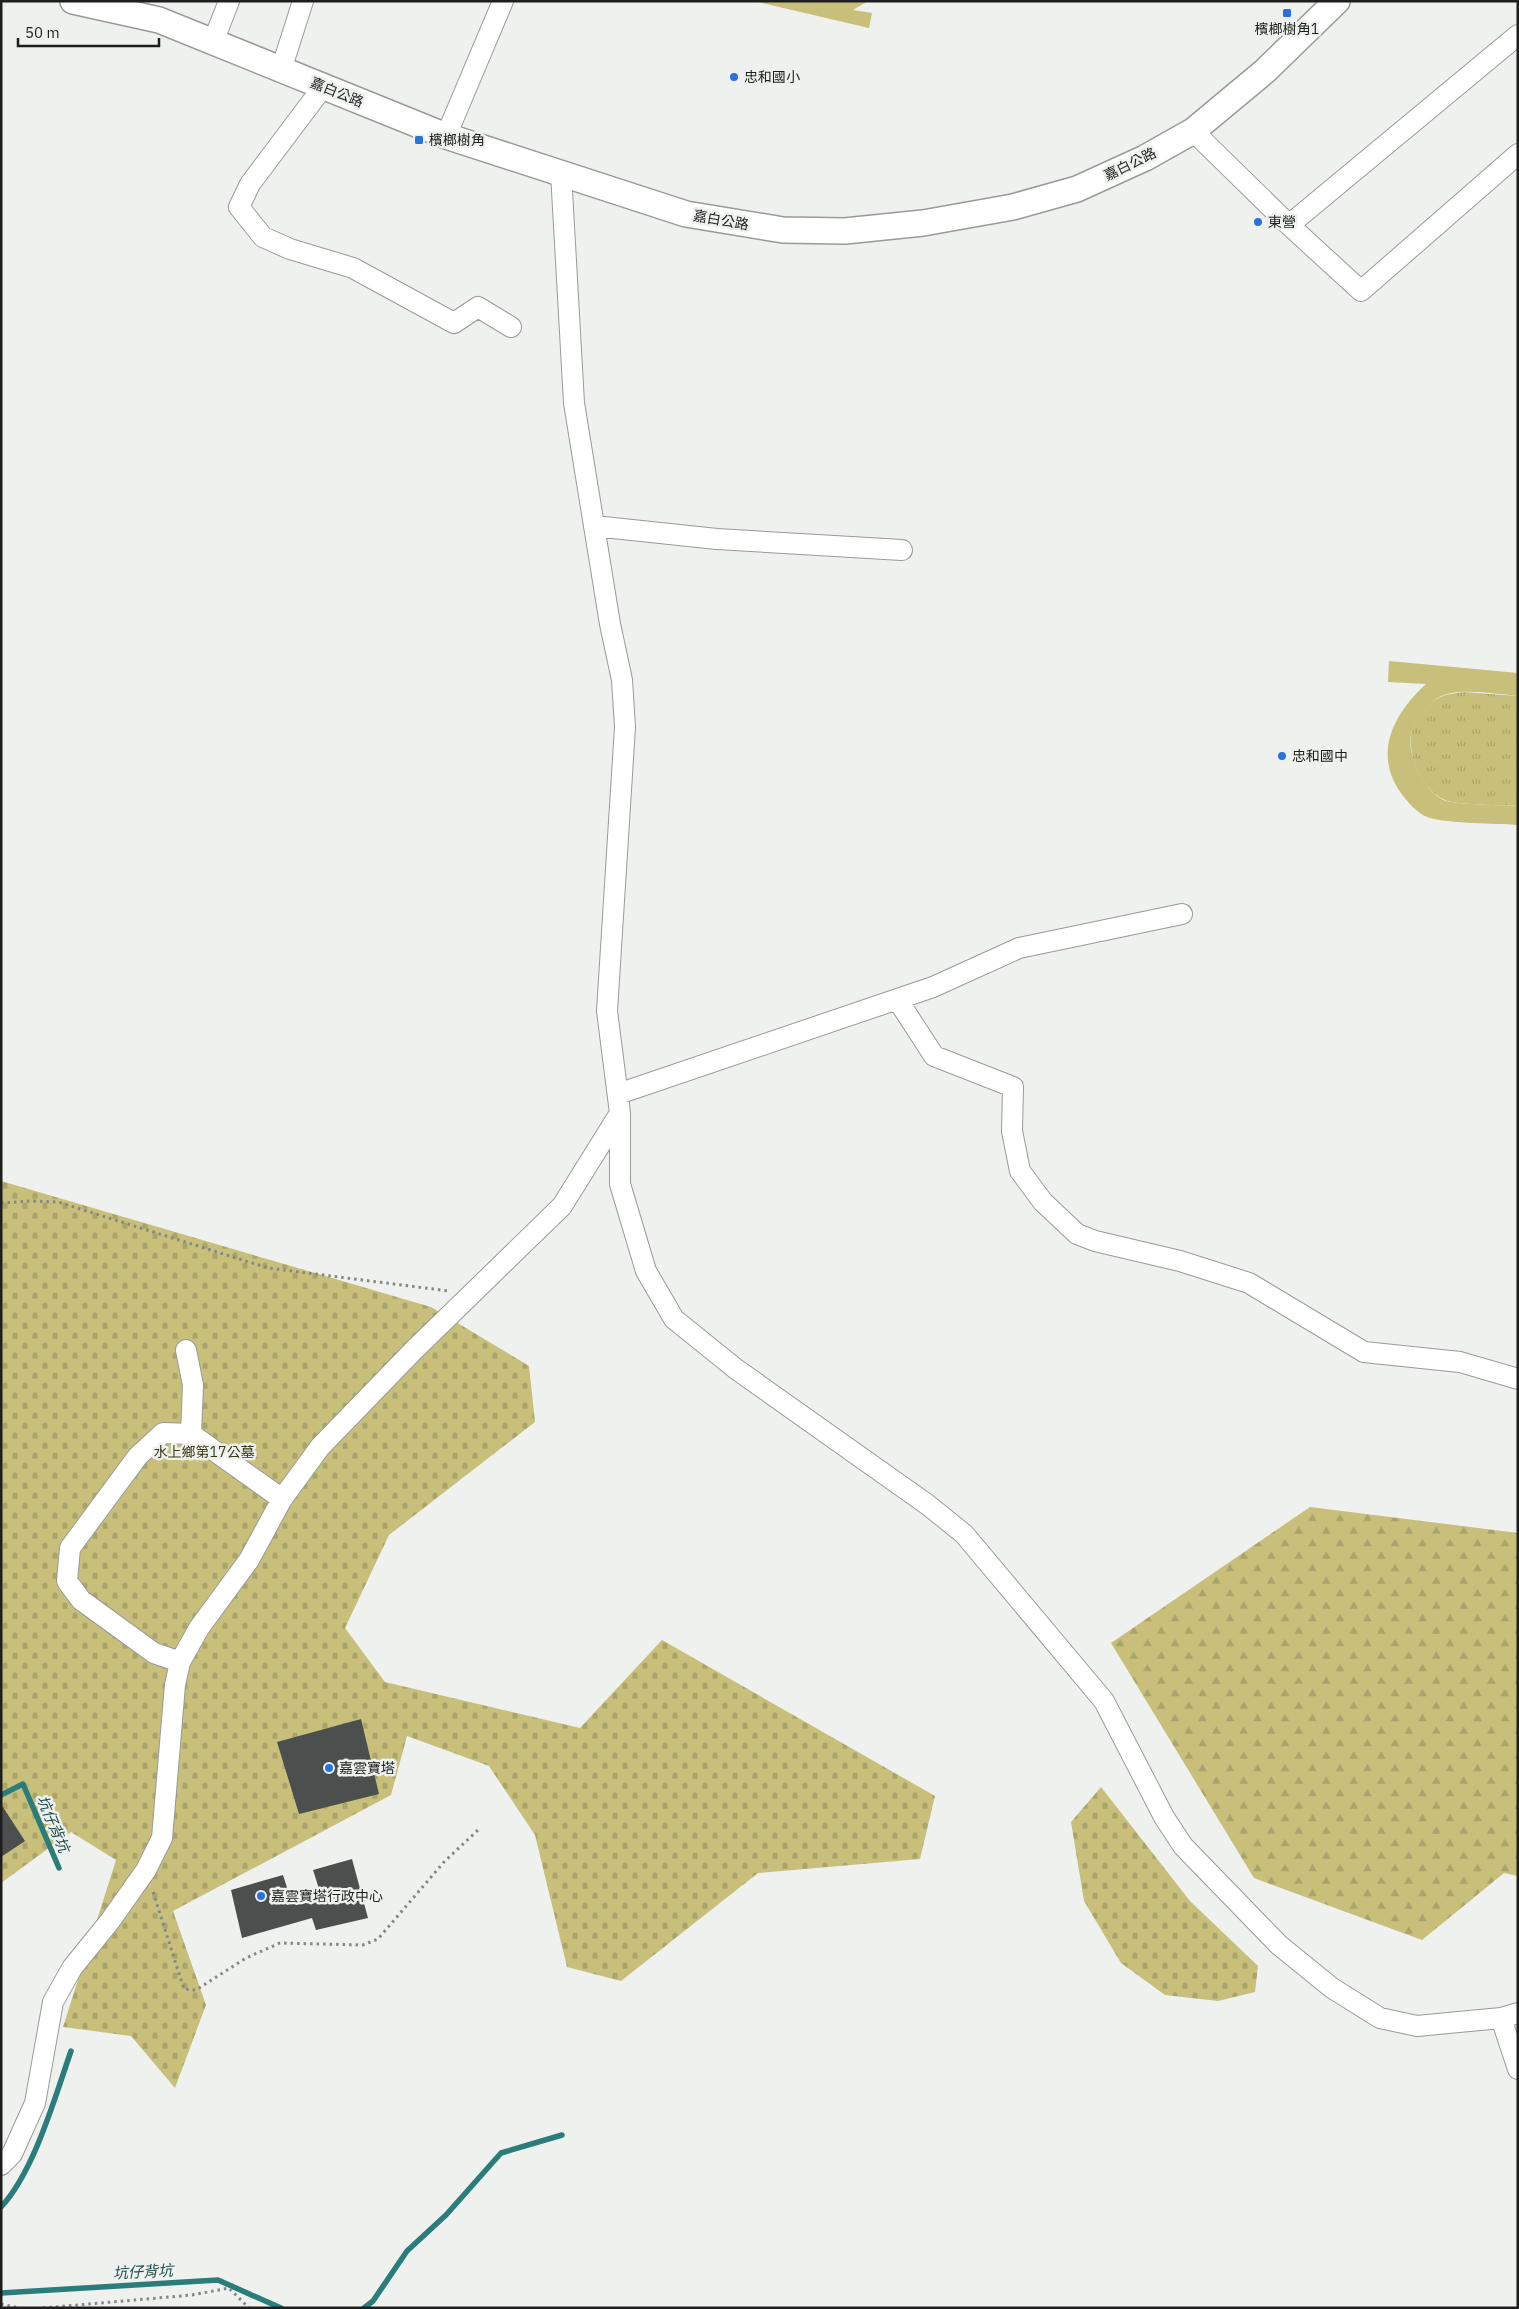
<svg xmlns="http://www.w3.org/2000/svg" width="1519" height="2309" font-family="'IBM Plex Sans','Noto Sans TC',sans-serif">
<style>
.grass{fill:url(#grass-tufts)}
.forest{fill:url(#forest-firs)}
.cemetery{fill:url(#cemetery-stones)}
.pitch{fill:#c8bf7b}
.lines{fill:none;stroke-linecap:round;stroke-linejoin:round}
.stream{stroke:#2a7d7a;stroke-width:5.5}
.building{fill:#4b4f4d}
.minor-casing{stroke:#989b98;stroke-width:22}
.major-casing{stroke:#989b98;stroke-width:28}
.path{stroke:#858785;stroke-width:3;stroke-dasharray:2.5 4;stroke-linecap:butt}
.minor{stroke:#fff;stroke-width:20}
.major{stroke:#fff;stroke-width:25}
.poi-dot{fill:#2872de;stroke:#eef1ee;stroke-width:2}
.labels{text-anchor:middle;stroke-width:5;stroke-linejoin:round;paint-order:stroke}
.poi-label{font-size:14px;fill:#1d1e1d;stroke:#eef1ee;text-anchor:start}
.street-label{font-size:14px;fill:#1d1e1d;stroke:#eef1ee}
.park-label{font-size:14px;fill:#3c3815;stroke:#eef1ee}
.water-label{font-size:15px;font-style:italic;fill:#1d4e4c;stroke:#eef1ee}
</style>
<defs>
<pattern id="grass-tufts" width="24" height="20" patternUnits="userSpaceOnUse" patternTransform="scale(1.25)"><rect width="24" height="20" fill="#c8bf7b"/><path d="M3 7l-1-3M5 7V3M7 7l1-3M15 17l-1-3M17 17v-4M19 17l1-3" fill="none" stroke="#aba46a"/></pattern>
<pattern id="forest-firs" width="22" height="20" patternUnits="userSpaceOnUse" patternTransform="scale(1.25)"><rect width="22" height="20" fill="#c8bf7b"/><path d="M5 1l3.5 6h-7zM16 11l3.5 6h-7z" fill="#aba46a"/></pattern>
<pattern id="cemetery-stones" width="16" height="16" patternUnits="userSpaceOnUse" patternTransform="scale(1.25)"><rect width="16" height="16" fill="#c8bf7b"/><path d="M2 7V4a2 2 0 0 1 4 0v3zM10 15v-3a2 2 0 0 1 4 0v3z" fill="#aba46a"/></pattern>
</defs>
<rect width="100%" height="100%" fill="#eef1ee"/>
<path class="grass" d="M 1464,692 L 1518,696 L 1518,806 C 1503,805 1455,805 1445,800 C 1423,791 1408,758 1411,735 C 1413,723 1428,704 1438,698 C 1445,694 1457,693 1464,692 Z"/>
<path class="forest" d="M 1310,1507 L 1518,1533 L 1518,1876 L 1504,1873 L 1422,1940 L 1254,1878 L 1111,1643 Z"/>
<path class="cemetery" d="M 1,1181 L 431,1307 L 529,1366 L 535,1422 L 389,1535 L 345,1628 L 385,1682 L 580,1728 L 662,1640 L 935,1796 L 920,1859 L 758,1873 L 621,1981 L 567,1967 L 535,1835 L 489,1766 L 407,1736 L 391,1795 L 173,1911 L 206,2005 L 175,2088 L 131,2036 L 63,2027 L 116,1860 L 71,1832 L 1,1883 Z
M 1101,1787 L 1190,1901 L 1258,1966 L 1255,1992 L 1218,2001 L 1165,1995 L 1121,1963 L 1084,1901 L 1071,1822 Z"/>
<path class="pitch" d="M 754,1 L 868,1 L 853,10 L 872,13 L 869,28 Z
M 1389,661 L 1518,673 L 1518,696 C 1496,694 1458,687 1439,697 C 1429,703 1414,723 1411,734 C 1406,754 1425,794 1446,801 C 1460,805 1500,805 1518,806 L 1518,825 C 1493,823 1453,824 1430,818 C 1421,816 1410,805 1404,797 C 1371,756 1393,714 1426,684 L 1388,682 Z"/>
<g class="lines">
<path class="stream" d="M 1,1795 L 23,1784 L 59,1868
M 1,2207 C 34,2172 55,2097 71,2051
M 1,2293 L 218,2280 L 281,2308
M 364,2308 L 373,2301 L 407,2251 L 446,2215 L 501,2153 L 562,2135"/>
</g>
<path class="building" d="M 361,1719 L 379,1794 L 299,1814 L 277,1742 Z
M 1,1804 L 25,1841 L 1,1857 Z
M 352,1859 L 368,1918 L 316,1930 L 312,1918 L 242,1938 L 231,1890 L 283,1875 L 291,1900 L 320,1892 L 313,1870 Z"/>
<g class="lines">
<g class="minor-casing">
<path id="minor" d="M 213,42 L 229,1
M 281,70 L 303,1
M 323,87 L 250,184 L 239,207 L 263,237 L 290,249 L 353,268 L 454,323 L 478,307 L 511,327
M 1193,131 L 1289,225 L 1518,35
M 446,136 L 503,1
M 561,173 L 574,403 L 610,624 L 622,680 L 625,727 L 607,1011 L 620,1113 L 620,1184 L 646,1271 L 674,1319 L 736,1369 L 928,1505 L 964,1534 L 1104,1701 L 1164,1817 L 1183,1846 L 1279,1945 L 1332,1988 L 1380,2018 L 1417,2026 L 1501,2018 L 1518,2013
M 1289,225 L 1361,291 L 1518,154
M 594,526 L 717,539 L 902,550
M 897,999 L 934,1056 L 1013,1087 L 1012,1131 L 1020,1171 L 1043,1202 L 1077,1234 L 1095,1241 L 1180,1261 L 1249,1283 L 1364,1352 L 1460,1362 L 1518,1379
M 618,1094 L 933,987 L 1019,948 L 1182,914
M 186,1350 L 193,1385 L 191,1434
M 180,1662 L 154,1653 L 81,1600 L 67,1581 L 70,1548 L 138,1456 L 163,1433 L 191,1434 L 282,1499
M 1501,2018 L 1518,2069
M 1,2165 L 12,2154 L 35,2103 L 53,2002 L 72,1968 L 110,1921 L 146,1870 L 162,1838 L 175,1685 L 180,1662 L 199,1628 L 249,1560 L 282,1499 L 320,1447 L 414,1350 L 562,1206 L 620,1113"/>
</g>
<g class="major-casing">
<path id="major" d="M 73,1 L 159,20 L 446,136 L 686,214 L 783,230 L 845,231 L 923,223 L 1013,207 L 1077,189 L 1145,158 L 1193,131 L 1265,71 L 1337,1"/>
</g>
<path class="path" d="M 1,1203 L 31,1201 L 58,1202 L 268,1268 L 449,1291
M 153,1892 L 184,1989 L 196,1990 L 246,1958 L 280,1943 L 363,1945 L 378,1939 L 444,1862 L 478,1830
M 1,2304 L 19,2308
M 43,2308 L 192,2295 L 229,2288 L 249,2308"/>
<use href="#minor" class="minor"/>
<use href="#major" class="major"/>
</g>
<g class="poi-dot">
<rect x="1282" y="8" width="10" height="10" rx="2.5"/>
<circle cx="734" cy="77" r="5"/>
<rect x="414" y="135" width="10" height="10" rx="2.5"/>
<circle cx="1258" cy="222" r="5"/>
<circle cx="1282" cy="756" r="5"/>
<circle cx="329" cy="1768" r="5"/>
<circle cx="261" cy="1896" r="5"/>
</g>
<g class="labels">
<g class="poi-label">
<text x="1287" y="34" text-anchor="middle">檳榔樹角1</text>
<text x="744" y="82">忠和國小</text>
<text x="429" y="145">檳榔樹角</text>
<text x="1268" y="227">東營</text>
<text x="1292" y="761">忠和國中</text>
<text x="339" y="1773">嘉雲寶塔</text>
<text x="271" y="1901">嘉雲寶塔行政中心</text>
</g>
<g class="street-label">
<text transform="translate(337 92) rotate(22)" y="5">嘉白公路</text>
<text transform="translate(1130 164) rotate(-26)" y="5">嘉白公路</text>
<text transform="translate(721 220) rotate(10)" y="5">嘉白公路</text>
</g>
<g class="park-label">
<text x="204" y="1457">水上鄉第17公墓</text>
</g>
<g class="water-label">
<text transform="translate(53 1824) rotate(67)" y="5">坑仔背坑</text>
<text transform="translate(143 2272) rotate(-3)" y="5">坑仔背坑</text>
</g>
</g>
<rect width="1519" height="2309" fill="none" stroke="#1d1e1d" stroke-width="5"/>
<path d="M18 38v8h141v-8" fill="none" stroke="#1d1e1d" stroke-width="2.5"/>
<text x="25" y="38" font-size="15" fill="#1d1e1d" stroke="#eef1ee" stroke-width="4" paint-order="stroke">50 m</text>
</svg>
